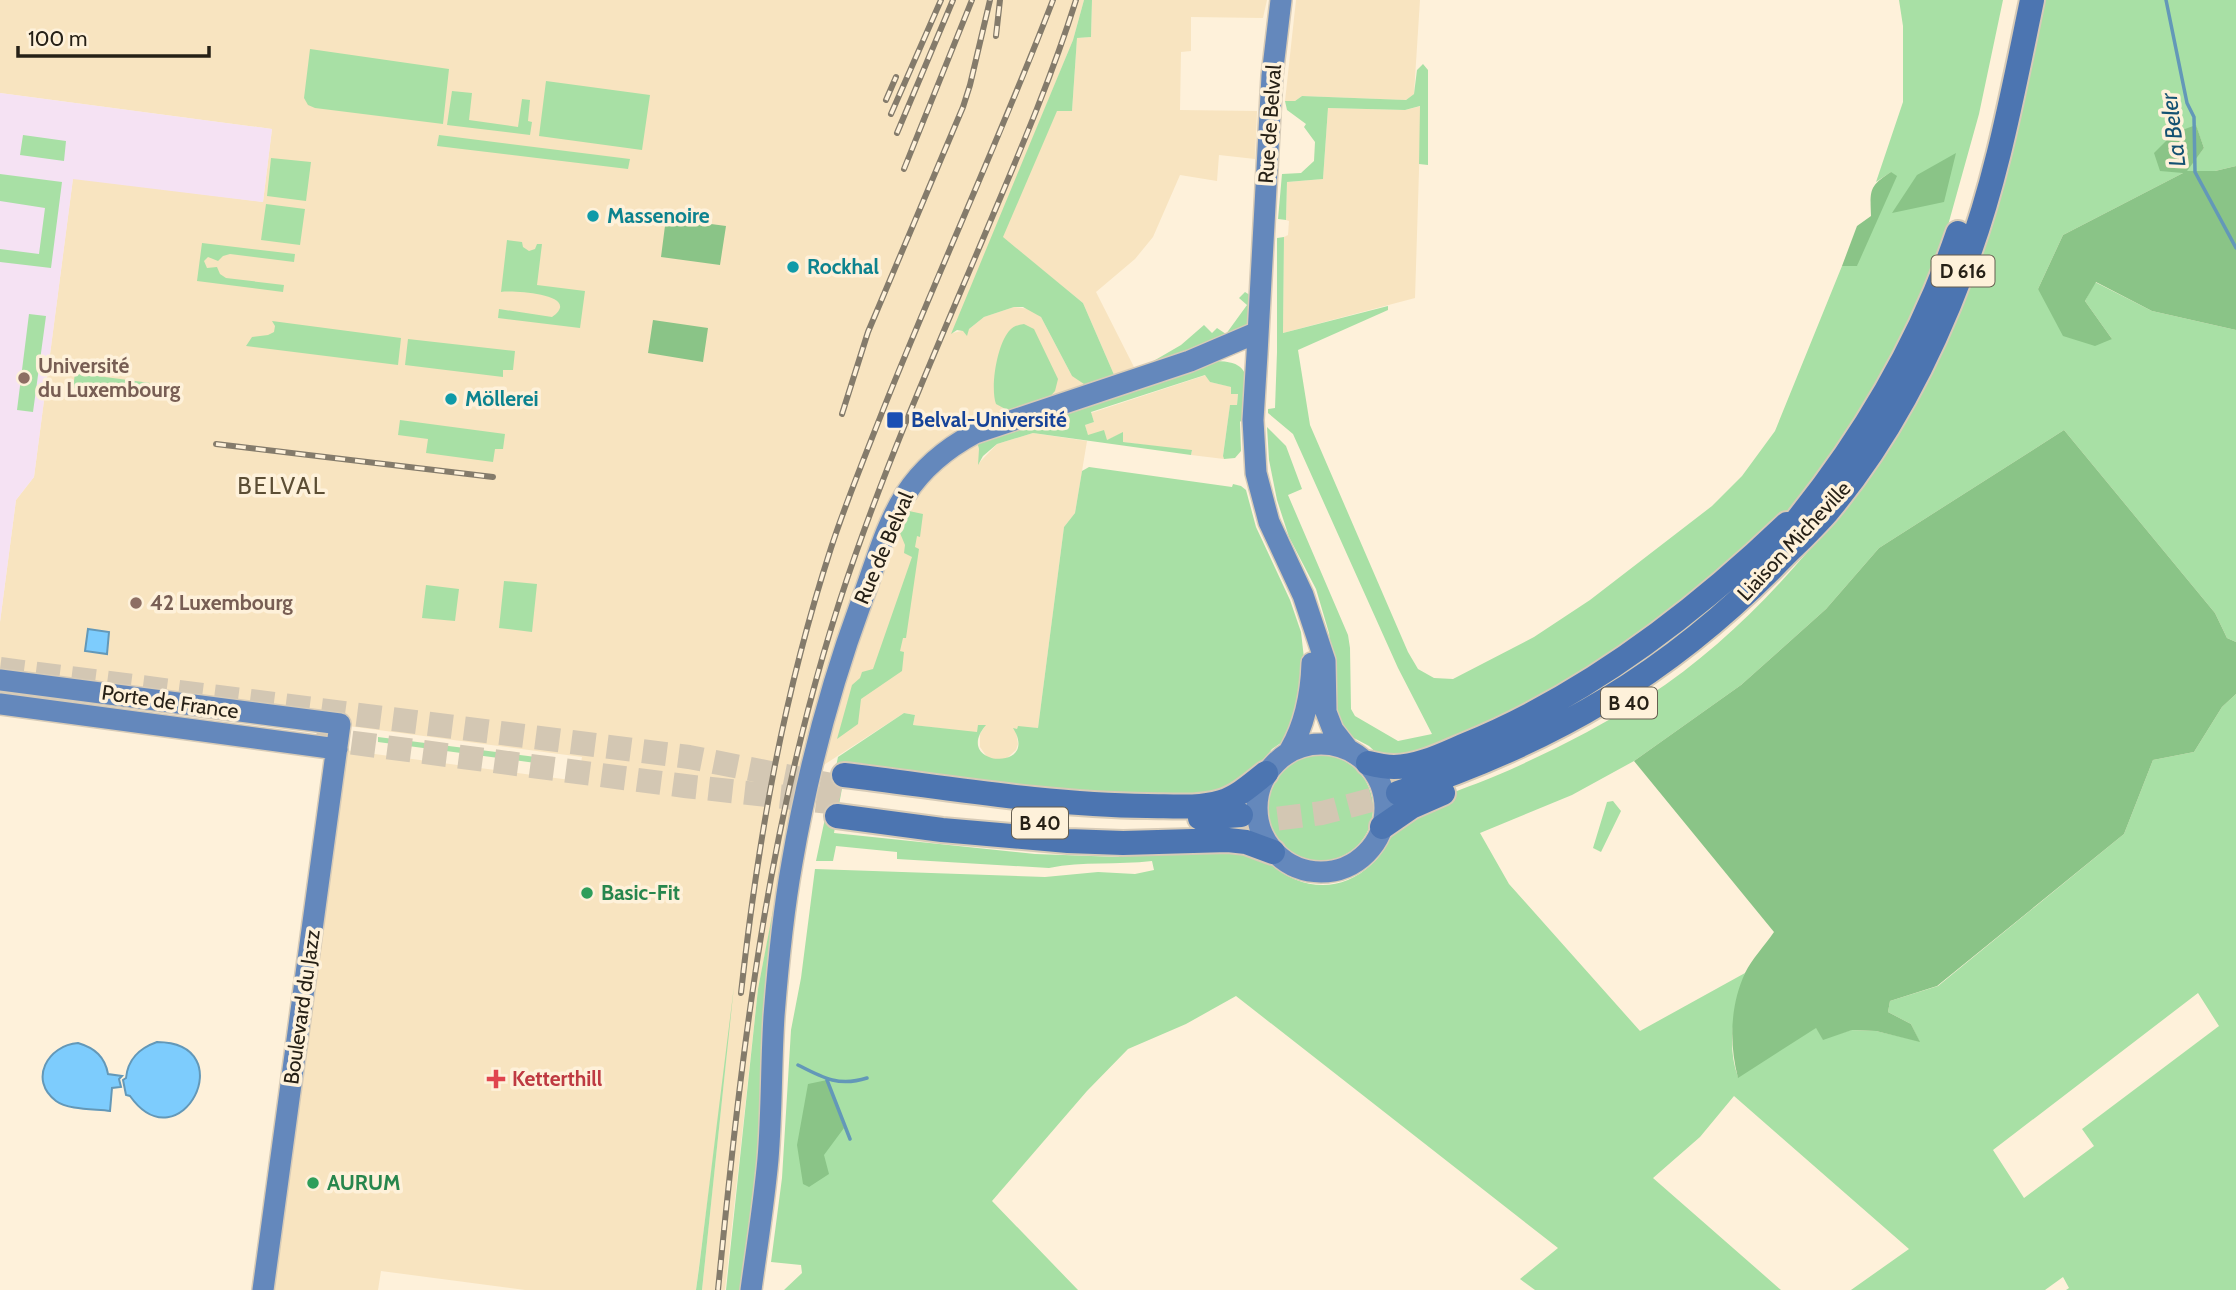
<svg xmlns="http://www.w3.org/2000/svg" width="2236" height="1290" font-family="Cabin,sans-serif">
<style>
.built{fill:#f8e4c0}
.education{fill:#f5e2f3}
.green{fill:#a8e0a5;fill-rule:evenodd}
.forest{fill:#8ac487}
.water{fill:#7dccfd;stroke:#6398b8;stroke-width:2}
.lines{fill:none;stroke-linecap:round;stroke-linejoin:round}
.stream{stroke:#6398b8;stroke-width:3.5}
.highway-tunnel{stroke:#d3c7b3;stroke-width:24;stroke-dasharray:24 12;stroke-linecap:butt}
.major-casing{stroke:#d7cbb7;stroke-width:24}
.highway-casing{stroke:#d7cbb7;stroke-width:28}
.major{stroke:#6488bc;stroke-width:21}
.highway{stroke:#4c75b1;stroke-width:24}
.rail-casing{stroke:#847b6b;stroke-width:6}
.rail{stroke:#fef1da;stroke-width:3.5;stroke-dasharray:10;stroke-linecap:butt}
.culture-dot{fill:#0f9aa8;stroke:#fef1da;stroke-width:2.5}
.education-dot{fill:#8d6e63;stroke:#fef1da;stroke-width:2.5}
.transit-dot{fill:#1a4fb4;stroke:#fef1da;stroke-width:2.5}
.leisure-dot{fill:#2e9e5b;stroke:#fef1da;stroke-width:2.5}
.health-dot{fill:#e0444e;stroke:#fef1da;stroke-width:2.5}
.labels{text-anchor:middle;stroke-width:7;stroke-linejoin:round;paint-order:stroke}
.shield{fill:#fef1da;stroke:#675f51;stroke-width:2}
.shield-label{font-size:19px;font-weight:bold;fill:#262016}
.street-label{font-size:21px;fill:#262016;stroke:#fef1da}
.culture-label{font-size:21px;font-weight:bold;fill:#0d838f;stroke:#fef1da;text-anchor:start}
.education-label{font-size:21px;font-weight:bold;fill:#785e54;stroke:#fef1da;text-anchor:start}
.transit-label{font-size:21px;font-weight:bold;fill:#164399;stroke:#fef1da;text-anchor:start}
.leisure-label{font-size:21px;font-weight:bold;fill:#27864d;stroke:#fef1da;text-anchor:start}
.health-label{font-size:21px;font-weight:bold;fill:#be3a42;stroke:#fef1da;text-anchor:start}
.water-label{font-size:23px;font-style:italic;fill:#145172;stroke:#fef1da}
.quarter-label{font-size:24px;letter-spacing:2px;fill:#5c4e35;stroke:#fef1da}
</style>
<rect width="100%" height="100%" fill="#fef1da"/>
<path class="built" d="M 0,0 L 1084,0 L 1073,40 L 953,333 L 969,329 L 984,317 L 1014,307 L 1030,309 L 1041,317 L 1072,376 L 1092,384 L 976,439 L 979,449 L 979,463 L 997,444 L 1033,433 L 1087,441 L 1075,513 L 1064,527 L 1038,728 L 1018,727 L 1016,731 L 1018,744 L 1016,750 L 1006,759 L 994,760 L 987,757 L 980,747 L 980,734 L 985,726 L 977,733 L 913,725 L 915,715 L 904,713 L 799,781 L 758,989 L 725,1290 L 702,1290 L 728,1042 L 696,1290 L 525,1290 L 381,1271 L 378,1290 L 263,1290 L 337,749 L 578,781 L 582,757 L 0,680 L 0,622 L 16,500 L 34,477 L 73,178 L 263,202 L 272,129 L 0,93 Z
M 1092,0 L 1267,0 L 1263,18 L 1191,17 L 1191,51 L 1181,52 L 1180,110 L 1257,111 L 1255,159 L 1219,155 L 1217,181 L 1180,175 L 1153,237 L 1135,259 L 1096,292 L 1135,369 L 1115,377 L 1083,303 L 1002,237 L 1057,110 L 1072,111 L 1077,38 L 1091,37 Z
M 1296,0 L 1420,0 L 1414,94 L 1406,100 L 1302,96 L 1295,101 L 1285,101 Z
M 1421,106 L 1415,298 L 1283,333 L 1284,237 L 1288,235 L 1289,221 L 1286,220 L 1287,182 L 1323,179 L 1328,108 L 1405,110 Z
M 1206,375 L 1210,382 L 1232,387 L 1238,393 L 1237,405 L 1230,406 L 1223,455 L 1224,459 L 1191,455 L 1192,451 L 1122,442 L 1123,433 L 1107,440 L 1088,436 L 1085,425 L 1094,422 L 1091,413 Z"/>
<path class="education" d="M 0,93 L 272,129 L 263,202 L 73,179 L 34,477 L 16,500 L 0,622 Z"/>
<path class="green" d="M 1084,0 L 1092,0 L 1091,37 L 1077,38 L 1072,111 L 1057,111 L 1003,237 L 1083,303 L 1115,377 L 1092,384 L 1084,384 L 1072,376 L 1041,317 L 1023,307 L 1014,307 L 984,317 L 969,329 L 967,336 L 963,331 L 957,330 L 951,334 L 1073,40 Z
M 1899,0 L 2003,0 L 1979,114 L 1940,254 L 1897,350 L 1841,443 L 1802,496 L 1771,530 L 1645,637 L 1475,737 L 1384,760 L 1369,746 L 1350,736 L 1333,717 L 1332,661 L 1329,633 L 1316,589 L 1289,537 L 1277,500 L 1269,460 L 1267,427 L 1286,446 L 1302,489 L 1288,495 L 1348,635 L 1350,648 L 1351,709 L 1355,716 L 1398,741 L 1432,734 L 1398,668 L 1293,434 L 1268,413 L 1268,409 L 1275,408 L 1277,352 L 1277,238 L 1284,237 L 1283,333 L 1388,306 L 1388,310 L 1298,350 L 1310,425 L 1408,652 L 1418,669 L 1434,678 L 1453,679 L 1534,637 L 1590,600 L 1712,506 L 1742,476 L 1775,431 L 1842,266 L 1857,265 L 1891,172 L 1876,182 L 1903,102 L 1903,26 Z
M 2044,0 L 2236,0 L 2236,166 L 2215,171 L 2186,171 L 2204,148 L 2196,126 L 2185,172 L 2063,235 L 2038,289 L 2112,339 L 2085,301 L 2095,282 L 2152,311 L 2236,330 L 2236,642 L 2227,638 L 2215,613 L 2064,430 L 1879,548 L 1826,609 L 1741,685 L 1634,761 L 1572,795 L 1480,833 L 1509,884 L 1640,1031 L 1745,973 C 1736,1008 1725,1041 1738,1077 L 1816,1027 L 1823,1039 L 1851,1030 L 1876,1031 L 1919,1041 L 1911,1024 L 1888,1012 L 1890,1001 L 1938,986 L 2124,834 L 2153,760 L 2194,752 L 2222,707 L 2236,694 L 2236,1290 L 2066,1290 L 2069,1288 L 2063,1277 L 2045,1290 L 1851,1290 L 1909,1249 L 1734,1096 L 1700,1137 L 1653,1178 L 1781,1290 L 1535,1290 L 1520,1279 L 1558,1248 L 1236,996 L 1186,1024 L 1128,1049 L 1087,1091 L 992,1201 L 1078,1290 L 784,1290 L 802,1273 L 801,1265 L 771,1262 L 782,1178 L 791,1030 L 801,978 L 815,869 L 1045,877 L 1098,872 L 1135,874 L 1154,870 L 1152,861 C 1118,865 1083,861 1049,868 L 897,859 L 897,852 L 836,846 L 833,861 L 816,861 L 838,757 L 904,713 L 915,715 L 913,725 L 977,732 L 978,725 L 986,725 C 951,766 1041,773 1013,728 L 1017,729 L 1018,726 L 1038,728 L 1064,527 L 1075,513 L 1082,471 L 1089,467 L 1232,487 L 1233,484 L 1241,486 L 1246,490 L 1256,527 L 1290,600 L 1301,632 L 1305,667 L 1304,689 L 1288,738 L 1272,749 L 1250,776 L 1223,795 L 1148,801 L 846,766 L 834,833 L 1035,854 L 1119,857 L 1122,853 L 1137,848 L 1259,853 C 1290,887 1335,899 1372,864 C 1383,855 1385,843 1392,832 C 1399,822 1417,810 1428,804 C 1448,793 1472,786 1493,777 C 1547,754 1598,728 1647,697 C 1720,650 1780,587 1834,520 C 1850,500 1863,477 1877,456 C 1891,434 1906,413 1920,391 C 1942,355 1959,315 1975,275 C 2009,187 2025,92 2044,0 ZM 2198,993 L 2219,1026 L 2082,1129 L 2094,1146 L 2024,1198 L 1993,1150 Z
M 310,49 L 449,69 L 443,124 L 315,108 L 308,105 L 304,98 Z
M 1423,64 L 1428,70 L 1428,165 L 1419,164 L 1420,106 L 1405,110 L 1328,108 L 1323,179 L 1287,182 L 1286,220 L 1278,219 L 1282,174 L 1301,173 L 1314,161 L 1315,142 L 1304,127 L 1306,124 L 1287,110 L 1285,101 L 1295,101 L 1302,96 L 1406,100 L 1414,94 L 1417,70 Z
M 546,81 L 650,95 L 642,150 L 539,136 Z
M 452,91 L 472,93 L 469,120 L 518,127 L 522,99 L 530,100 L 528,121 L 532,122 L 530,135 L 447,125 Z
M 23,135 L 66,141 L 64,161 L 20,155 Z
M 439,135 L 630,159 L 628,169 L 437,146 Z
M 271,158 L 311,162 L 306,201 L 267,196 Z
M 0,174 L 62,182 L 51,268 L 0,262 L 0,249 L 39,254 L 45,208 L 0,201 Z
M 266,204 L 305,209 L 300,245 L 261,240 Z
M 507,240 L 522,242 L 523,247 L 529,251 L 535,249 L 537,244 L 542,244 L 537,285 L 585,291 L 580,328 L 498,318 L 499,309 L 552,317 C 584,294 512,290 501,292 Z
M 202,243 L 295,254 L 294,262 L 230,254 L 223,256 L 218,261 L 208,257 L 204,261 L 207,268 L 217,267 L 220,274 L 226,278 L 284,285 L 283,292 L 197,281 Z
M 1245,292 L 1253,297 C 1252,306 1253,316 1247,324 C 1235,341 1172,356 1150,363 L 1181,345 L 1204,325 L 1212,333 L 1217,328 L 1226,334 L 1247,305 L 1239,298 Z
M 29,314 L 46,316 L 33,412 L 17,410 Z
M 272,321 L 401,338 L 398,365 L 246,346 L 252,337 L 268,335 L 274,332 L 275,326 Z
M 1024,324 L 1034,329 L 1058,379 L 1055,391 L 1048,399 L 1009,411 L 996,404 C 990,387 997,345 1009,331 C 1013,326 1018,325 1024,324 Z
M 408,339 L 515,351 L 513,370 L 503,370 L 503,377 L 405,365 Z
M 1215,361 C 1255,361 1246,382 1247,414 L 1240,422 L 1241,451 L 1235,458 L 1224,459 L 1223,456 L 1230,405 L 1237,405 L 1238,394 L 1231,394 L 1231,387 L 1210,382 L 1205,375 L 1091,412 L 1094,422 L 1085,425 L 1088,435 L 1104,430 L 1107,440 L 1123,432 L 1123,442 L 1192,450 L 1191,455 L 1033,433 L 997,444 L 983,456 L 978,465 L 979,449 L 976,438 Z
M 75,373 L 158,384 L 157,398 L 73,388 Z
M 400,420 L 505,434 L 503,449 L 495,449 L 493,462 L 426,453 L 428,439 L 398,435 Z
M 909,511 L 923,514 L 920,537 L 917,536 L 915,547 L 919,549 L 906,638 L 903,638 L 900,651 L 904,652 L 902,671 L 861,699 L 858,724 L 837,739 L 852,685 L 860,678 L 862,672 L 873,669 L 912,557 L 904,553 L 905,545 L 900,533 Z
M 504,581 L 537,584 L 532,632 L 499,628 Z
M 426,585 L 459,589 L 455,621 L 422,618 Z
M 378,737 L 544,758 L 543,764 L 378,742 Z
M1267 808a53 53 0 1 1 106 0a53 53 0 1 1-106 0Z
M 1613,801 L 1621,811 L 1601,852 L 1593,848 L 1607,802 Z
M 783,858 L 761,1147 L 743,1290 L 726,1290 L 758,989 Z
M 734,986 L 702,1290 L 696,1290 L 699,1268 Z"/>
<path class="forest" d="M 2196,125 L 2204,148 L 2187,171 L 2215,171 L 2236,166 L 2236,330 L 2152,311 L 2096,282 L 2085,301 L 2112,339 L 2095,346 L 2063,336 L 2038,289 L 2063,235 L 2183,173 L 2160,171 L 2154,153 L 2174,133 Z
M 1956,153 L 1944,202 L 1892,213 L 1917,175 Z
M 1891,172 L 1897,176 L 1857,266 L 1842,266 L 1857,226 L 1871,216 C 1870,190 1869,186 1891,172 Z
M 666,218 L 726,226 L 720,265 L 661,257 Z
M 653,320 L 708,328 L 703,362 L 648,353 Z
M 2064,430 L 2215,613 L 2227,638 L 2236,642 L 2236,694 L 2222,707 L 2194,752 L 2153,760 L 2124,834 L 1937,986 L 1890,1001 L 1888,1012 L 1911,1024 L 1920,1042 L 1876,1031 L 1852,1030 L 1823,1040 L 1816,1028 L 1738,1078 C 1729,1043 1730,1006 1745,973 C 1752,959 1765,945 1774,932 L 1634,761 L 1741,685 L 1826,609 L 1879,548 Z
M 827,1080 L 844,1128 L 824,1155 L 829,1174 L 809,1187 L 803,1184 L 797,1145 L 808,1084 Z"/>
<path class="water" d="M 88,629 L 109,632 L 107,654 L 85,651 Z
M 157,1042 C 244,1043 180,1166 130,1096 L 126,1095 L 123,1080 L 126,1078 C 128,1058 140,1048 157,1042 Z
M 78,1043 C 95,1048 105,1057 108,1074 L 122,1076 L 119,1079 L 121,1087 L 112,1088 L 110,1111 C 94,1109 68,1110 56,1101 C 28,1080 48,1045 78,1043 Z"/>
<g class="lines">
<path class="stream" d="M 2166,0 L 2187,103 L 2194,117 L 2195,172 L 2236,248
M 798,1065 C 823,1078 839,1087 867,1078
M 827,1080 L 850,1139"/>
<path class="highway-tunnel" d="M 0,669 L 689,757 L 842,787
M 316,738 L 685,786 L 839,803
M 1242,823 L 1322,813 L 1398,793"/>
<g class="major-casing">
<path id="major" d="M 1281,0 L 1272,76 L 1257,354 L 1253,420 L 1256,473 L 1269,522 L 1303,595 L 1325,661 L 1326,712 L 1333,730 L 1347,748
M 0,680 L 340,724 L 263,1290
M 0,704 L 337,749
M1257 808a64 64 0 1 1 128 0a64 64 0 1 1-128 0Z
M 1290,750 C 1305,724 1311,694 1312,663
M 751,1290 C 757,1246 764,1203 768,1159 C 772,1111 771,1063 774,1016 C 778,965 783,913 792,863 C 807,775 830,687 861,603 C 889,526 897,475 975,433 L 1190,361 L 1258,332"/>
</g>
<g class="highway-casing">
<path id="highway" d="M 1779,542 C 1857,450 1919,347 1958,233
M 1368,763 C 1376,765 1385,767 1394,767 C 1418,767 1444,754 1465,745 C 1586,696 1693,614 1787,524
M 844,775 C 944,787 1046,805 1147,806 C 1171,806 1197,809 1221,802 C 1238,797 1252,784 1266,773
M 1398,793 C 1550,743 1670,674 1782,558 C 1797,543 1813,528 1827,512 C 1886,442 1930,357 1962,272 C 1996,185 2013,91 2032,0
M 837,816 L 942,830 L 1068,841 L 1123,843 L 1228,840 L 1246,842 L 1273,852
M 1200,818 L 1241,815
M 1382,827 L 1411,807 L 1443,793"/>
</g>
<use href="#major" class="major"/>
<use href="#highway" class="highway"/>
<g class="rail-casing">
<path id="rail" d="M 996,36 L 1000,0
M 886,100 L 896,77
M 891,114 L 941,0
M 897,133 L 953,0
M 904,169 L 972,0
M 842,414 L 868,332 L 963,107 L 970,85 L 990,0
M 216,444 L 493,477
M 741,993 C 758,839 783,696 831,548 C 846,502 865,456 883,410 C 938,272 1000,138 1053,0
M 718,1290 C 743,1037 770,795 856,553 C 896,439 946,327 993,215 C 1023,144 1053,73 1076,0"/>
</g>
<use href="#rail" class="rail"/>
</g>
<g class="culture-dot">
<circle cx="593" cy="216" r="7"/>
<circle cx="793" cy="267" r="7"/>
<circle cx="451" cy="399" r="7"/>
</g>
<g class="education-dot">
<circle cx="24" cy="378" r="7"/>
<circle cx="136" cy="603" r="7"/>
</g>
<rect class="transit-dot" x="886" y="411" width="18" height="18" rx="3.5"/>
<g class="leisure-dot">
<circle cx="587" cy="893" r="7"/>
<circle cx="313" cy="1183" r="7"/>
</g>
<path class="health-dot" d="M492.5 1068.5h7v7h7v7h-7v7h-7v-7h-7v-7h7z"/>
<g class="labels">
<g class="shield">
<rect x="1931.5" y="255.5" width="63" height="31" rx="5"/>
<rect x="1601" y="687.5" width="56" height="31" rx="5"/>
<rect x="1012" y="807.5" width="56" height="31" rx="5"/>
</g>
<g class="shield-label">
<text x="1963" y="278">D 616</text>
<text x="1629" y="710">B 40</text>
<text x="1040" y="830">B 40</text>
</g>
<g class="street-label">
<text transform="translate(1270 124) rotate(-86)" y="7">Rue de Belval</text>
<text transform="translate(1794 541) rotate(-47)" y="7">Liaison Micheville</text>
<text transform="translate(884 548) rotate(-67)" y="7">Rue de Belval</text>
<text transform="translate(170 702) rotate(8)" y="7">Porte de France</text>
<text transform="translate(302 1007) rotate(-82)" y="7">Boulevard du Jazz</text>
</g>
<g class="culture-label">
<text x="607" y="223">Massenoire</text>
<text x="807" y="274">Rockhal</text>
<text x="465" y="406">Möllerei</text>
</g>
<g class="education-label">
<text x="38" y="373">Université<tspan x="38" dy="24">du Luxembourg</tspan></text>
<text x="150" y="610">42 Luxembourg</text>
</g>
<g class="transit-label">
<text x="911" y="427">Belval-Université</text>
</g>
<g class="leisure-label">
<text x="601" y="900">Basic-Fit</text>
<text x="327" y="1190">AURUM</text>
</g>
<g class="health-label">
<text x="512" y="1086">Ketterthill</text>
</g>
<g class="water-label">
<text transform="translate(2173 130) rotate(-97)" y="8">La Beler</text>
</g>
<g class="quarter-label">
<text x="282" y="494">BELVAL</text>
</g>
</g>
<path d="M18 46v10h191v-10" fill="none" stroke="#262016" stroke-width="3.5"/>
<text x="28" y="46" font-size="21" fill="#262016" stroke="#fef1da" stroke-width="5" paint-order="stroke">100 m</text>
</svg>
